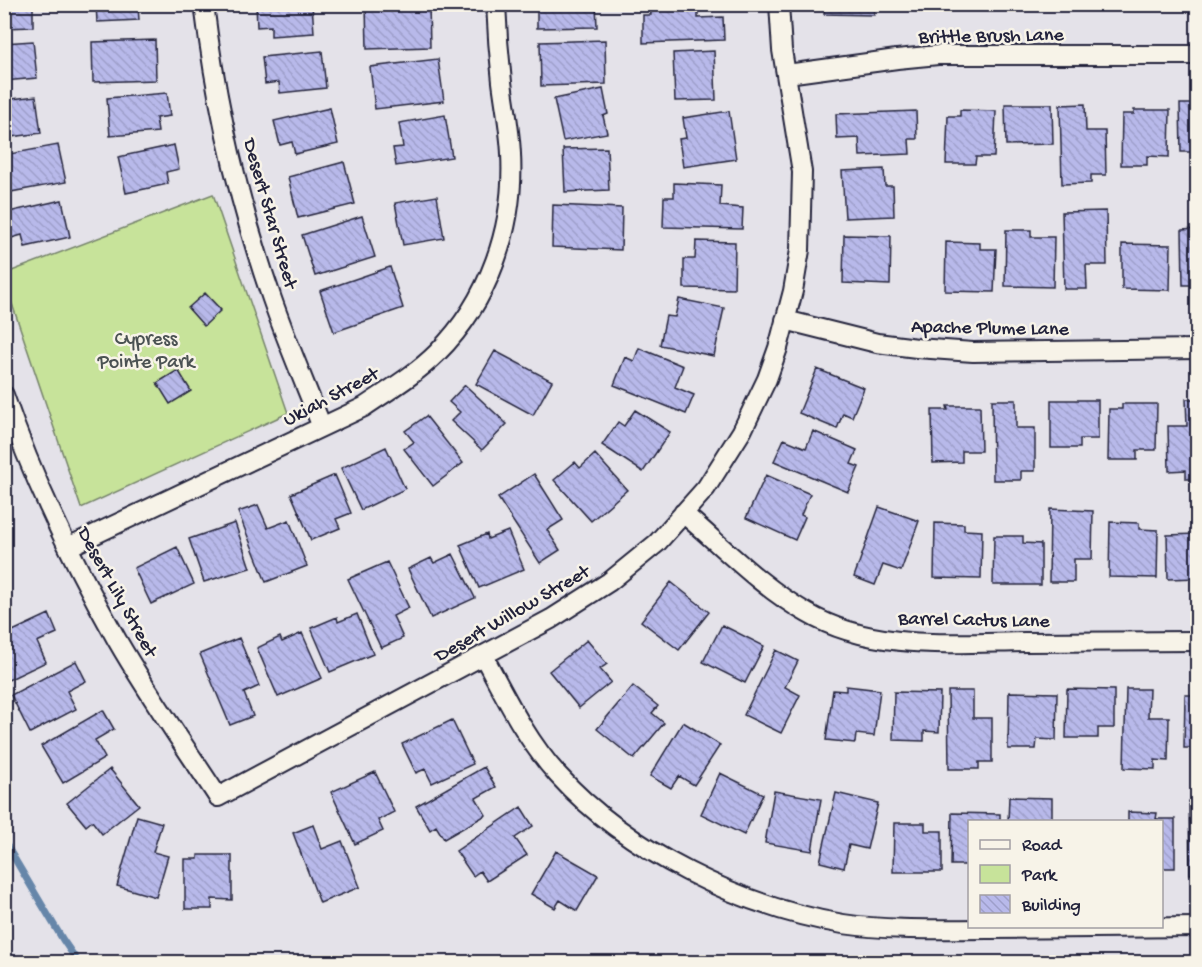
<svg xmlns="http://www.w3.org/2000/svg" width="1202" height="967" font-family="'Gochi Hand',sans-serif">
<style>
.park{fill:#c7e39a;stroke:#74826a;stroke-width:1.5}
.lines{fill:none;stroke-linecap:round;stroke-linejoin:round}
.stream{stroke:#6686a9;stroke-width:7}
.building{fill:url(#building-back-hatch);stroke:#22223b;stroke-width:1.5}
.street-casing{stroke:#22223b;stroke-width:22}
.street{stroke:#f7f3e8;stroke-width:18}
.labels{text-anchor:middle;stroke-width:5;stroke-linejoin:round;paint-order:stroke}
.street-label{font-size:20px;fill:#22223b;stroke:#f7f3e8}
.park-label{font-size:20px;fill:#4b5253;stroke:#f7f3e8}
</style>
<defs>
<pattern id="building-back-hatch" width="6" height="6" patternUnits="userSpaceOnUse" patternTransform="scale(1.5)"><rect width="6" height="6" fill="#b8b9ea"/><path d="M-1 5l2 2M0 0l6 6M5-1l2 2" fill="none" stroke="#9e9fca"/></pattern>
</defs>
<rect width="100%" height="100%" fill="#e4e2e9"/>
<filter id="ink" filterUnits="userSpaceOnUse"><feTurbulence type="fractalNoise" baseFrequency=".0167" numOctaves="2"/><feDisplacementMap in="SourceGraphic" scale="12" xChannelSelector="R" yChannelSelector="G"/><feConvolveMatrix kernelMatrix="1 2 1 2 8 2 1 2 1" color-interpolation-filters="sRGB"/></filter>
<g filter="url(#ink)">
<path class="park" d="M 213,194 L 288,413 L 81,508 L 5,283 L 4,274 Z"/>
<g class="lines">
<path class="stream" d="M 4,841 L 63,940 L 78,962"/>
</g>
<path class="building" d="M 4,4 L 33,4 L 33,27 L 4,28 Z
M 96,4 L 151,4 L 151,6 L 138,7 L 139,20 L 97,22 Z
M 256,4 L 312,4 L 314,33 L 271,36 L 271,26 L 257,27 Z
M 537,4 L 596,4 L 597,27 L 537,28 Z
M 650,4 L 698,4 L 698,18 L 723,17 L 724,40 L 643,43 L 643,15 L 651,15 Z
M 825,4 L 874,4 L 874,15 L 824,14 Z
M 429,5 L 430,47 L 367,49 L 366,6 Z
M 155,40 L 156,80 L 93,82 L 92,42 Z
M 605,40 L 606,84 L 541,86 L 540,42 Z
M 33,41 L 37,78 L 4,81 L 4,43 Z
M 322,51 L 326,88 L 280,93 L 279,82 L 265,84 L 262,57 Z
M 714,51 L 716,100 L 675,101 L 673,53 Z
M 438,59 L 444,101 L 375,109 L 370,67 Z
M 603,89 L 608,114 L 603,116 L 607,133 L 563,141 L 554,99 Z
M 167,93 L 170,116 L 156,118 L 158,132 L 110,136 L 107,98 Z
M 36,96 L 41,133 L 4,138 L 4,100 Z
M 1005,104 L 1052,104 L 1053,144 L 1006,145 Z
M 1085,104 L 1086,131 L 1105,131 L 1106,175 L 1091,175 L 1091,183 L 1062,184 L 1060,105 Z
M 1180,104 L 1198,104 L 1198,152 L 1181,152 Z
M 330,108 L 338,144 L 295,154 L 292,142 L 280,145 L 274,121 Z
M 960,110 L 996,111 L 994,157 L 976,157 L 975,164 L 946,164 L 948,116 L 960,116 Z
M 1134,110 L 1170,110 L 1169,157 L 1147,156 L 1147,165 L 1121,165 L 1122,114 L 1134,114 Z
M 729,111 L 736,159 L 683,167 L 679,139 L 686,138 L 683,118 Z
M 916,111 L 917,139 L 909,139 L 910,154 L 860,156 L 859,138 L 837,139 L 836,114 Z
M 445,115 L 452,157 L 396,166 L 393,148 L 403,147 L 399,123 Z
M 58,145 L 66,182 L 5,193 L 4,155 Z
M 174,145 L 179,169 L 166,172 L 168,184 L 126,193 L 118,157 Z
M 607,148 L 609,190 L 565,192 L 563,149 Z
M 344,162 L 355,204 L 298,218 L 288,177 Z
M 884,169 L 885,186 L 893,186 L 894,216 L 845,218 L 842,171 Z
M 674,183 L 721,185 L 720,206 L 743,208 L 742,229 L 663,227 L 664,197 L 674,197 Z
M 437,196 L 444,238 L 403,245 L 395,203 Z
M 62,200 L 70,237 L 25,247 L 22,235 L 8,239 L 4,213 Z
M 553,205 L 622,208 L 621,250 L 552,247 Z
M 1106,211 L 1107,265 L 1086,265 L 1087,289 L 1064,289 L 1062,212 Z
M 362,216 L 375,257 L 315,276 L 302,235 Z
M 1198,229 L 1198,285 L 1183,285 L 1182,230 Z
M 1006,230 L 1031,230 L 1031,237 L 1054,237 L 1053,287 L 1005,286 Z
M 844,235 L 891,236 L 890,285 L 843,283 Z
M 696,241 L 735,242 L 734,289 L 684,288 L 684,259 L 695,259 Z
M 946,242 L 980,243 L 980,249 L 996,249 L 994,292 L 945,291 Z
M 1122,244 L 1171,245 L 1170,290 L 1122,289 Z
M 390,267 L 403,308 L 334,332 L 320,291 Z
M 205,293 L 221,310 L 204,326 L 188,308 Z
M 679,299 L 724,308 L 714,356 L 660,345 L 666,316 L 675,317 Z
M 639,348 L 683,366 L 675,387 L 694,395 L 686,414 L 614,385 L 625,357 L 634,361 Z
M 495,351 L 552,381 L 533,415 L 476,384 Z
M 817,369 L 864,388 L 852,417 L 843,413 L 837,429 L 799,413 Z
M 178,370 L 191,391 L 170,404 L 157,383 Z
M 465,385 L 507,424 L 482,450 L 451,421 L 460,412 L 449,402 Z
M 1186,399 L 1198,399 L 1198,479 L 1186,479 L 1186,470 L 1169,471 L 1168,426 L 1187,426 Z
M 992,400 L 1016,400 L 1016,428 L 1035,428 L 1035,471 L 1021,471 L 1021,480 L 993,480 Z
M 1051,400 L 1098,400 L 1098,439 L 1080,439 L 1080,448 L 1051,448 Z
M 1122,404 L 1157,404 L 1156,450 L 1137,450 L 1137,460 L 1108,460 L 1109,409 L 1122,409 Z
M 947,406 L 980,406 L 981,451 L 962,451 L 962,462 L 933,463 L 932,410 L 948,410 Z
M 635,410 L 670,432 L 643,472 L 602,445 L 618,422 L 624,426 Z
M 426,416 L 463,463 L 433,486 L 404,449 L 414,442 L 405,431 Z
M 813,431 L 857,450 L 851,464 L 859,467 L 848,492 L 774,461 L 784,439 L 806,448 Z
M 386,447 L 405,489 L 361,510 L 341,468 Z
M 595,454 L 627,490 L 591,521 L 554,480 L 575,462 L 580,468 Z
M 534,474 L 563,520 L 547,530 L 560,550 L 540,563 L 498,498 Z
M 335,475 L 351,513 L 336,519 L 340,528 L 311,540 L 291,494 Z
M 766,475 L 810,494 L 801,515 L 805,517 L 795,540 L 746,518 Z
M 258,505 L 268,528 L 289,520 L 307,566 L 266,582 L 238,512 Z
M 879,507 L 919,521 L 901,571 L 883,565 L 875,585 L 854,577 Z
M 1050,509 L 1093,511 L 1092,559 L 1074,559 L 1074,582 L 1049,582 Z
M 1110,522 L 1139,523 L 1139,529 L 1158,530 L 1157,578 L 1109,577 Z
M 235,523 L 250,568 L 204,582 L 189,539 Z
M 935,523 L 964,524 L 964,530 L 982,531 L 981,579 L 934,578 Z
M 508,531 L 524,569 L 479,588 L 460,545 L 487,534 L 488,539 Z
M 1198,534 L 1198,578 L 1168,579 L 1167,535 Z
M 994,536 L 1023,536 L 1023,543 L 1041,544 L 1041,585 L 993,585 Z
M 177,547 L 194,584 L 151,604 L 134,568 Z
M 453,554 L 475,598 L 431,618 L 408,569 L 431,558 L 434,563 Z
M 387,562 L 409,608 L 393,616 L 403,638 L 381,648 L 348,579 Z
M 671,582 L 709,612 L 679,650 L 641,621 Z
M 49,614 L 57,633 L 37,642 L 46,662 L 4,682 L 4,635 Z
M 357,614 L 373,654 L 330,672 L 311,628 L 337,617 L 338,622 Z
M 722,625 L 764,646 L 745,683 L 703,662 Z
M 302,633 L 322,678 L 278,697 L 257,648 L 280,637 L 282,642 Z
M 239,638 L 259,686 L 244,693 L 253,716 L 230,725 L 200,654 Z
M 587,640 L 607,664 L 600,669 L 611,682 L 579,708 L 549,671 Z
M 776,650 L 798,661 L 785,687 L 800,695 L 781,733 L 744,715 Z
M 76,661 L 86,681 L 67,691 L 76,709 L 30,733 L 11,695 Z
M 633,686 L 658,706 L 652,713 L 664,723 L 634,759 L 597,729 Z
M 846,686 L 880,690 L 874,736 L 856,734 L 855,743 L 826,740 L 833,690 L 846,691 Z
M 1067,689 L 1114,690 L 1114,728 L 1098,728 L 1098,738 L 1066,738 Z
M 1126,689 L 1149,689 L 1148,717 L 1169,717 L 1168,761 L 1155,760 L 1155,769 L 1124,768 Z
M 948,691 L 973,691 L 973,718 L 992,718 L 992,762 L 979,762 L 979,769 L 949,769 Z
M 894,692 L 940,693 L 939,732 L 924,731 L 924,741 L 893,740 Z
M 1009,692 L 1057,693 L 1056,740 L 1037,739 L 1036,749 L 1008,749 Z
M 1185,695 L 1198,695 L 1198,748 L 1184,748 Z
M 103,710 L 114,729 L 95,740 L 105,758 L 63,783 L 41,746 Z
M 452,720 L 473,764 L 432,783 L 425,769 L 416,773 L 402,744 Z
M 683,722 L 720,745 L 694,785 L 679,776 L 671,788 L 650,776 Z
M 484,767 L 496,787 L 476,798 L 486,815 L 444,839 L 436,826 L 430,830 L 416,806 Z
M 110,769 L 139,805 L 102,834 L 92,821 L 86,826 L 67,803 Z
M 375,772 L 394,812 L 378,820 L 383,831 L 355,844 L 331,792 Z
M 720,773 L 763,794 L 744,835 L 701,814 Z
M 774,791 L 821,799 L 812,851 L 765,843 Z
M 836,793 L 878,803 L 867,849 L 849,845 L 844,868 L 820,862 Z
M 1009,797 L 1052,798 L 1052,822 L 1008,822 Z
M 1189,801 L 1198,801 L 1198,874 L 1190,874 Z
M 521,807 L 533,826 L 515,838 L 527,855 L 487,881 L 480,871 L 473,876 L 456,851 Z
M 1128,812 L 1157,813 L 1156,819 L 1175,819 L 1175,868 L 1162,868 L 1162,822 L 1128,822 Z
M 952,813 L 1000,814 L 1000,822 L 970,822 L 970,865 L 951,865 Z
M 137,816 L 162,823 L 153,852 L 168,856 L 156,897 L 117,886 Z
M 894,823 L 925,823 L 925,831 L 942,831 L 942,872 L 893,872 Z
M 313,825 L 322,849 L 342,841 L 360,887 L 320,903 L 293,833 Z
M 556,851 L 598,875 L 577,911 L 560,900 L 555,908 L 531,894 Z
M 198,855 L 232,855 L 232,900 L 212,899 L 212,909 L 185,909 L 185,859 L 198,859 Z"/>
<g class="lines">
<g class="street-casing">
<path id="street" d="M 204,4 C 216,104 239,204 272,299 C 287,342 305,384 322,427
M 787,74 L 897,59 L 938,55 L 1198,55
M 785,320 L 877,343 L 917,348 L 973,352 L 1198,349
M 4,395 C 33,480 73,562 117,640 C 148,694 184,745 218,797 L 551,619 L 609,582 L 657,543 L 706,488 L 742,431 L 767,379 L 778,348 L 793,291 L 800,250 L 802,172 L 782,50 L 779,4
M 683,513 C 723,547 761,587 807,613 C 871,651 953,643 1025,642 C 1082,642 1140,641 1198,641
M 68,547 L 364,407 C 389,390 416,374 437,353 C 489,301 515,227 511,154 C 510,130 505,106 502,82 C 499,56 497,30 496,4
M 483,655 C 505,696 526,740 558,775 C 627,851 741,907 843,924 C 891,931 940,929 988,929 C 1058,928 1128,928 1198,927"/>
</g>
<use href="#street" class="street"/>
</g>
</g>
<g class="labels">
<g class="street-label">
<text transform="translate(991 34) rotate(-1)" y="7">Brittle Brush Lane</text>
<text transform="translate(272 213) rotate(74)" y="7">Desert Star Street</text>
<text transform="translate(990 326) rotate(1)" y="7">Apache Plume Lane</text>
<text transform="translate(330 395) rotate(-28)" y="7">Ukiah Street</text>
<text transform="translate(119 591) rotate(61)" y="7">Desert Lily Street</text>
<text transform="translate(511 612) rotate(-30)" y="7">Desert Willow Street</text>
<text transform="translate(974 618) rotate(1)" y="7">Barrel Cactus Lane</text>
</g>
<g class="park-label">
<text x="146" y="344">Cypress<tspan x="146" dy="23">Pointe Park</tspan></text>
</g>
</g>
<rect width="1202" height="967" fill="none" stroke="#f7f3e8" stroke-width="24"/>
<rect x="12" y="12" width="1178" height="943" fill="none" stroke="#22223b" stroke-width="2" filter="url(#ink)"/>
<rect x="968" y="820" width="195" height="108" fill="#f7f3e8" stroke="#a29fa3" stroke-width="1.5"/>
<rect x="980" y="840" width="30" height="9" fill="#f7f3e8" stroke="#a29fa3" stroke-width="1.5"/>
<text x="1022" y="850" font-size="18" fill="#22223b">Road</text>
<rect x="980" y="865" width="30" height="18" fill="#c7e39a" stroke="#a29fa3" stroke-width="1.5"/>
<text x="1022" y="880" font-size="18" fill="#22223b">Park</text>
<rect x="980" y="895" width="30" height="18" fill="url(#building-back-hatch)" stroke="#a29fa3" stroke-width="1.5"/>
<text x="1022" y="910" font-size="18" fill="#22223b">Building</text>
</svg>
